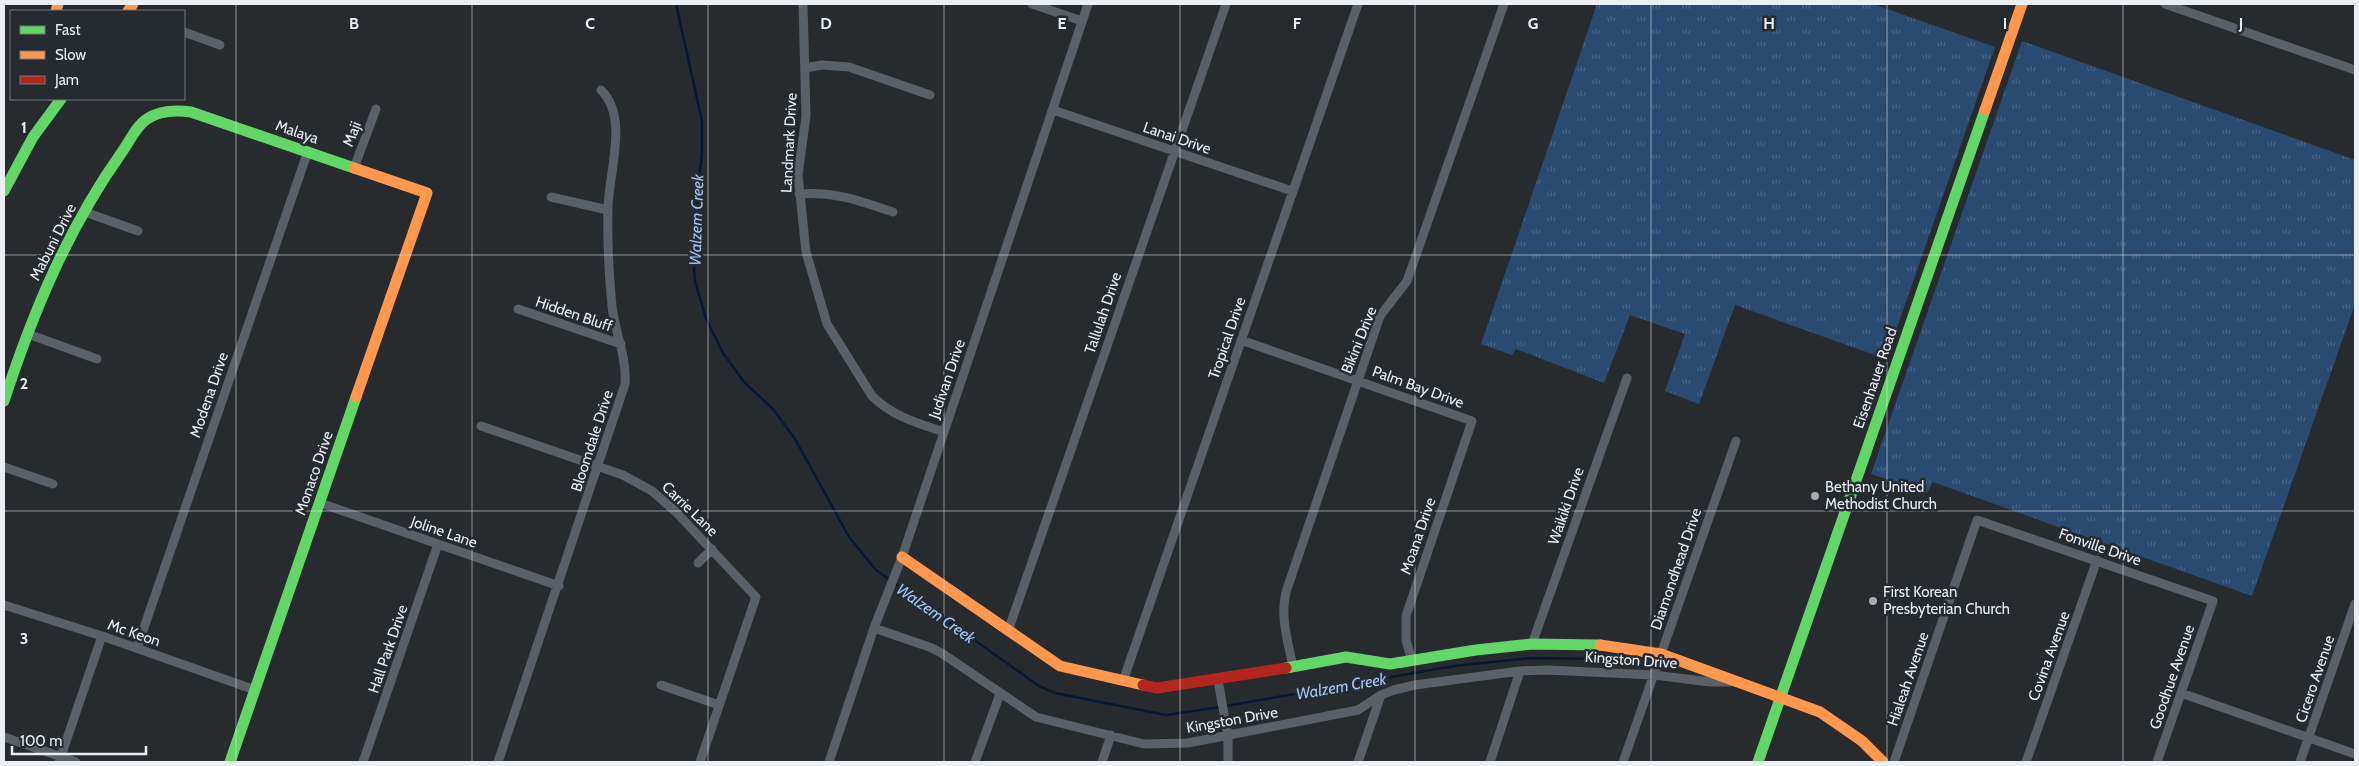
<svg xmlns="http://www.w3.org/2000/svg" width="2359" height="766" font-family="Cabin,sans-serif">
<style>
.grass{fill:url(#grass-tufts)}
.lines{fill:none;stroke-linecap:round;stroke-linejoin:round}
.stream{stroke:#051932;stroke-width:2.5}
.street{stroke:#596067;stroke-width:9}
.fast{stroke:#63d668;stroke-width:11}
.slow{stroke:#ff974d;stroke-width:11}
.jam{stroke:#b3261e;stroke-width:11}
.grid{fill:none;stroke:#ebeff4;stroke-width:1;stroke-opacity:0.55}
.poi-dot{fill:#a7aaaf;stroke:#252b31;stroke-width:2}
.labels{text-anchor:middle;stroke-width:5;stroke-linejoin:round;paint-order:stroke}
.street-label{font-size:15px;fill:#ebeff4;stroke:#252b31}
.poi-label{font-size:15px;fill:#ebeff4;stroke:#252b31;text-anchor:start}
.water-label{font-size:16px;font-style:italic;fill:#a1c8f7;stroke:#252b31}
.grid-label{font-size:16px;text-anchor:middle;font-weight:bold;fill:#ebeff4;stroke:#252b31;stroke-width:5;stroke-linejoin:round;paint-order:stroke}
</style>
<defs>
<pattern id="grass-tufts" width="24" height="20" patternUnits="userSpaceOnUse" patternTransform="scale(1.25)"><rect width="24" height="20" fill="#294b72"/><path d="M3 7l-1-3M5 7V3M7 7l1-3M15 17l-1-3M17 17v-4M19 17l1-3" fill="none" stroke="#486587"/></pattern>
</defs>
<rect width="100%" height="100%" fill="#282b2e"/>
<path class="grass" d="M 1597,4 L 1873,4 L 1995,47 L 1886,359 L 1735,305 L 1699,404 L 1665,391 L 1685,334 L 1630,315 L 1604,383 L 1516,349 L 1512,355 L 1481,344 Z
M 2022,41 L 2355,160 L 2355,304 L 2252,596 L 1933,482 L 1927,493 L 1871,474 Z"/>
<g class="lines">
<path class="stream" d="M 676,4 L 702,121 L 702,154 L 692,241 L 695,281 L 706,319 L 723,353 L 744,382 L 773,409 L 795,439 L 849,537 L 876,570 L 1039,686 L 1055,693 L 1166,715 L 1221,707
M 1226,706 L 1454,666 L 1530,658 L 1603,659"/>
<path class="street" d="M 803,4 L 806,116 L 798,175 L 806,252 L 827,324 L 872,396 C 892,416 917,423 944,432
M 1032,4 L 1082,21
M 2165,4 L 2355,70
M 184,32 L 220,45
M 805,68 L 822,65 L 849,67 L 930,95
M 1053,110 L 1292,191
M 354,168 L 376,109
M 799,194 C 835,191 860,201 893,212
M 551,197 L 608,210
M 85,212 L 138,231
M 518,309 L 621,344
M 28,334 L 97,359
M 1241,340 L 1472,421 L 1406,616 L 1406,640 L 1412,661
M 481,426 L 623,475 L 652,491 L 676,512 L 756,597 L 700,762
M 4,467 L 53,484
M 320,503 L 559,586
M 698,563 L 712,549
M 4,605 L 102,636 L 255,690
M 874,628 L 932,648 L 943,654 L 1036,717 L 1144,744 L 1188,743 L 1358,710 L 1381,695 L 1394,690 L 1415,685 L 1520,671 L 1547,670 L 1654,675 L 1710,682 L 1730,682
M 1008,631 L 1226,4
M 1532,644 L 1627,378
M 137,648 L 308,151
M 1293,667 C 1288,641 1279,615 1287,589 L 1380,316 L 1407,281 L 1504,4
M 1218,680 L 1228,736 L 1228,762
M 1123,681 L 1358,4
M 661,685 L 719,705
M 2181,693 L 2355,754
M 4,737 L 76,762
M 59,762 L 102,636
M 363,762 L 438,544
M 498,762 L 625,384 C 627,357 615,333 612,306 C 609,274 607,239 608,207 C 609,172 629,117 601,90
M 829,762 L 874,628 L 902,557 L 1088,4
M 975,762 L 1000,694
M 1102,762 L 1111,735
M 1358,762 L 1381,695
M 1490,762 L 1520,671
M 1623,762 L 1736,441
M 1894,762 L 1977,520 L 2213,601 L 2157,762
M 2026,762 L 2097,560
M 2300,762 L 2355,604"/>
<path class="fast" d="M 4,191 L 33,137 L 61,99
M 4,401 C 33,312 68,228 122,152 C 129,142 137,125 147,119 C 160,110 176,110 191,112 L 354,168
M 1286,668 L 1346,657 L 1390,664 L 1476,650 L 1532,644 L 1600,645
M 230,762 L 356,397
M 1758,762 L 1985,110"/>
<path class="slow" d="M 56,11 L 58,4
M 128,11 L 133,4
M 1985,110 L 2022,4
M 354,168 L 427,193 L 356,397
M 902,557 L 1060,666 L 1143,685
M 1600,645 L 1661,654 L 1820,712 L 1862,741 L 1883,762"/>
<path class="jam" d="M 1143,685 L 1157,688 L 1286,668"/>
</g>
<path class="grid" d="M 236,4 L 236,762M 472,4 L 472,762M 708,4 L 708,762M 944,4 L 944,762M 1180,4 L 1180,762M 1415,4 L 1415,762M 1651,4 L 1651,762M 1887,4 L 1887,762M 2123,4 L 2123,762M 4,255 L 2355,255M 4,511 L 2355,511"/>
<g class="poi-dot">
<circle cx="1815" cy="496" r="5"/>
<circle cx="1873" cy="601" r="5"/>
</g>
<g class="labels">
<g class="street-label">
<text transform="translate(297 132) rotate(19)" y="5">Malaya</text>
<text transform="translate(352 134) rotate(-69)" y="5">Maji</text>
<text transform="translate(1177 138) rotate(19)" y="5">Lanai Drive</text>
<text transform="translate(789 143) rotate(-87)" y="5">Landmark Drive</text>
<text transform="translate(53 242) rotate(-63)" y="5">Mabuni Drive</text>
<text transform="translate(1103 313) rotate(-71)" y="5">Tallulah Drive</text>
<text transform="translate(574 314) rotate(19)" y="5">Hidden Bluff</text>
<text transform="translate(1227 338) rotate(-71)" y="5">Tropical Drive</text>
<text transform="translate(1359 340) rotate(-68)" y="5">Bikini Drive</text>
<text transform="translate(1875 378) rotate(-71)" y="5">Eisenhauer Road</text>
<text transform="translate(947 379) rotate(-71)" y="5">Judivan Drive</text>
<text transform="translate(1418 387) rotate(20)" y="5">Palm Bay Drive</text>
<text transform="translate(209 395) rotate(-71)" y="5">Modena Drive</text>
<text transform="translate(592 441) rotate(-72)" y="5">Bloomdale Drive</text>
<text transform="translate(314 473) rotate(-71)" y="5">Monaco Drive</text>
<text transform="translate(1566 506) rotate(-71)" y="5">Waikiki Drive</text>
<text transform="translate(690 509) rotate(44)" y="5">Carrie Lane</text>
<text transform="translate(444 532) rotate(19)" y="5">Joline Lane</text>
<text transform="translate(1418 536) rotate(-71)" y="5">Moana Drive</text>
<text transform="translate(2100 547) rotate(19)" y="5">Fonville Drive</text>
<text transform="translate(1676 569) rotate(-71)" y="5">Diamondhead Drive</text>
<text transform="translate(134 633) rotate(19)" y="5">Mc Keon</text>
<text transform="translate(388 649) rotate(-71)" y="5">Hall Park Drive</text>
<text transform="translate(2049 656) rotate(-70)" y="5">Covina Avenue</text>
<text transform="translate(1631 660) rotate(4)" y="5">Kingston Drive</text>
<text transform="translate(2172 677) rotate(-71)" y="5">Goodhue Avenue</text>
<text transform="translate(1908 679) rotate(-71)" y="5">Hialeah Avenue</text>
<text transform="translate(2315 679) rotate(-71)" y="5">Cicero Avenue</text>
<text transform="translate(1232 720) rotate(-10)" y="5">Kingston Drive</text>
</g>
<g class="poi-label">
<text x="1825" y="492">Bethany United<tspan x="1825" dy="17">Methodist Church</tspan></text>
<text x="1883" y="597">First Korean<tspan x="1883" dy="17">Presbyterian Church</tspan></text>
</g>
<g class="water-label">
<text transform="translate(696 220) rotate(-88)" y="6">Walzem Creek</text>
<text transform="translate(936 613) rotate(35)" y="6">Walzem Creek</text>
<text transform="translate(1341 686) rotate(-10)" y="6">Walzem Creek</text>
</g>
</g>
<g class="grid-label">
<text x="354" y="29">B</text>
<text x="590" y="29">C</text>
<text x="826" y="29">D</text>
<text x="1062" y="29">E</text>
<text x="1297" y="29">F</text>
<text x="1533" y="29">G</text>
<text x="1769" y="29">H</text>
<text x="2005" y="29">I</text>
<text x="2241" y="29">J</text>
<text x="24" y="133">1</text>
<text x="24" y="389">2</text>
<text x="24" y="644">3</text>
</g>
<rect width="2359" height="766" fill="none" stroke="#ebeff4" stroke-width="10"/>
<rect x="10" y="10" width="175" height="90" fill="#252b31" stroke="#74797f"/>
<rect x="20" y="26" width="25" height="8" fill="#63d668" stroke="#74797f"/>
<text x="55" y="35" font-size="15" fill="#ebeff4">Fast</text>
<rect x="20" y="51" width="25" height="8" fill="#ff974d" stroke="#74797f"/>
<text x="55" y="60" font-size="15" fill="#ebeff4">Slow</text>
<rect x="20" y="76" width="25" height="8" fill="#b3261e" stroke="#74797f"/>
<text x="55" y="85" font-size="15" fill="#ebeff4">Jam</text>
<path d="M12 746v8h134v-8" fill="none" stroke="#ebeff4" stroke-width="2.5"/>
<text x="20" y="746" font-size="15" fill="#ebeff4" stroke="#252b31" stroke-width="4" paint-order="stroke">100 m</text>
</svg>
